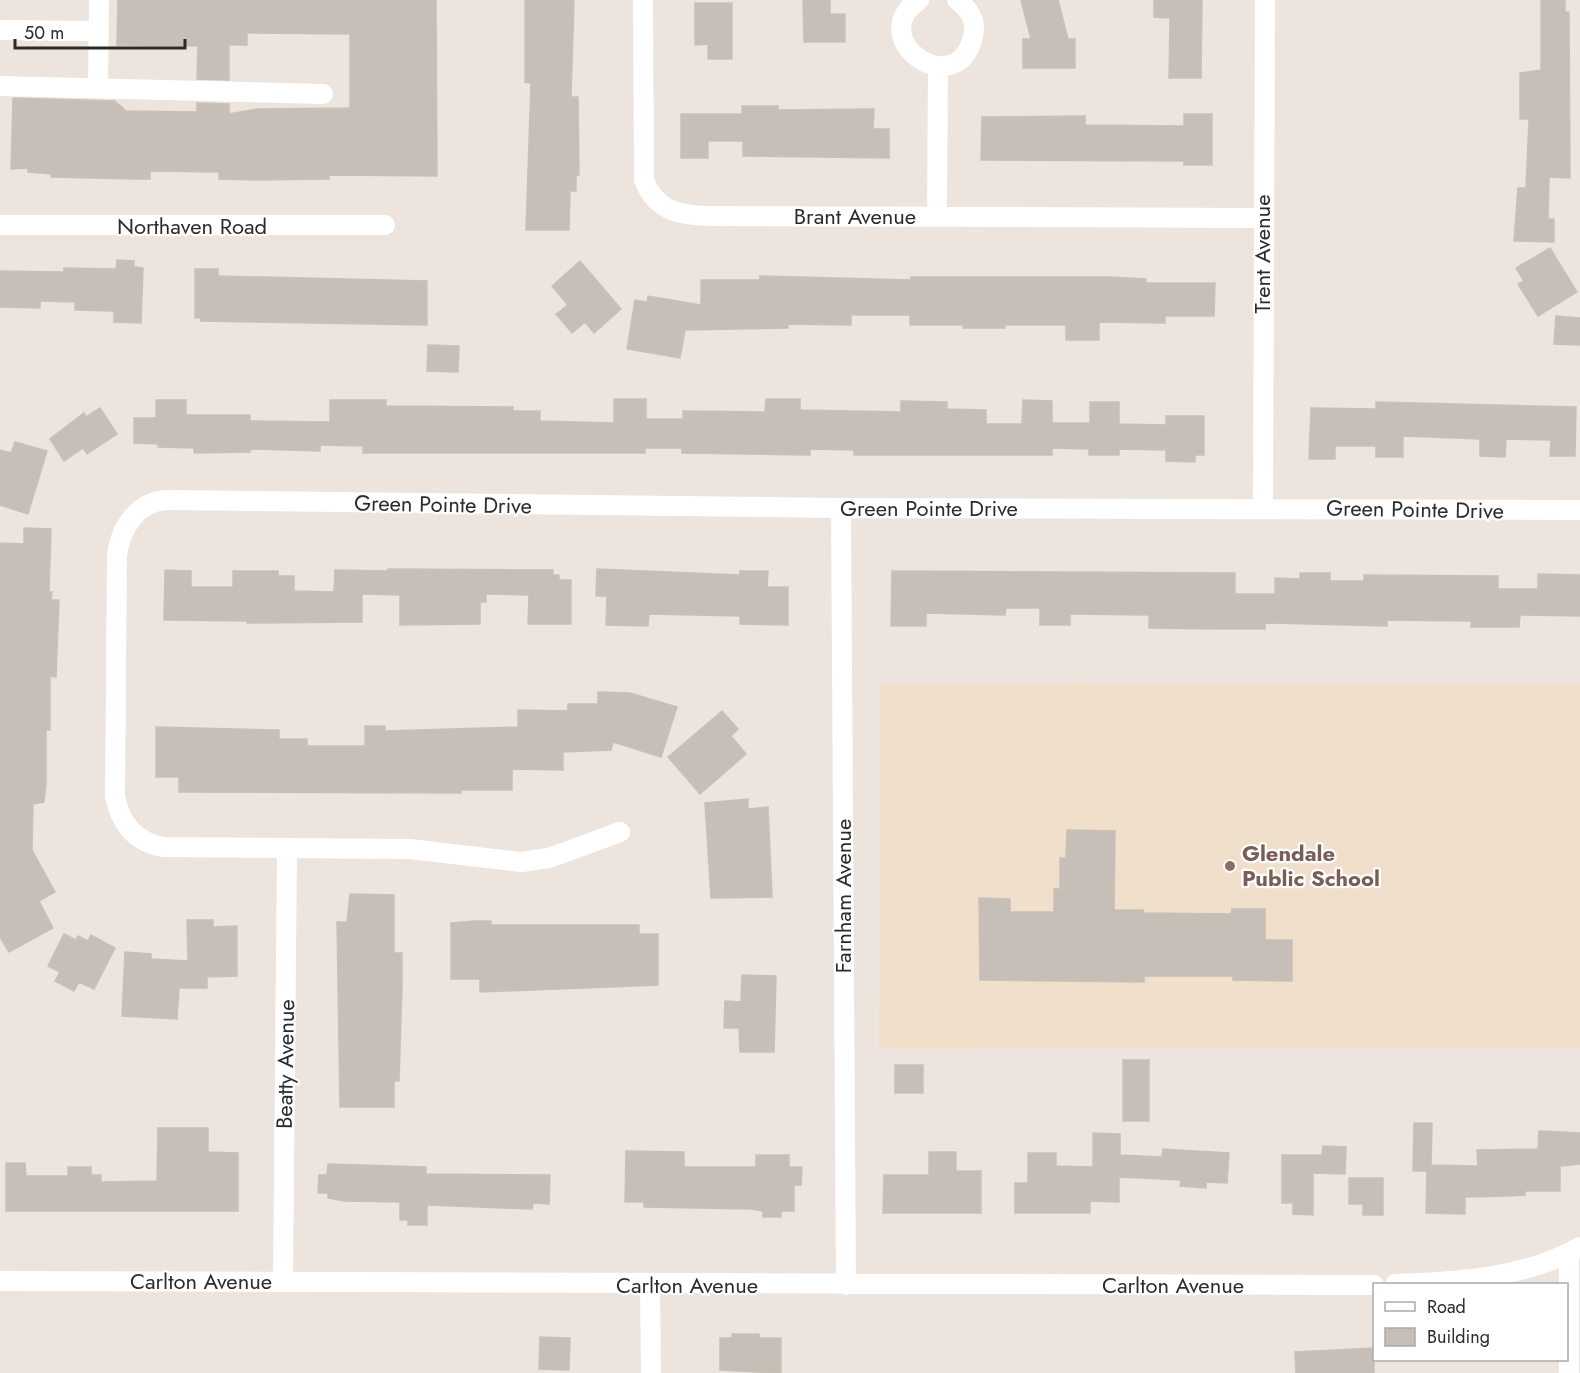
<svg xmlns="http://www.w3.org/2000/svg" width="1580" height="1373" font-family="Jost,sans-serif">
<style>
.education{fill:#f0dfcb}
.building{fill:#c6bfb8;stroke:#c9c0b6;stroke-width:1.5}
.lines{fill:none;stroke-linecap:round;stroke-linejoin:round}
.minor{stroke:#fff;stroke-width:20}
.education-dot{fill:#8d6e63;stroke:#fff;stroke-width:2}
.labels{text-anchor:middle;stroke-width:4.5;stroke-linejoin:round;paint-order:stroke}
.street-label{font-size:22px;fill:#2b2b2b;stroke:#fff}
.education-label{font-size:22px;font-weight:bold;fill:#785e54;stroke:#fff;text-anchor:start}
</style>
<rect width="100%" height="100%" fill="#ede4dd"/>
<path class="education" d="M 881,683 L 1580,685 L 1580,1048 L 879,1049 Z"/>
<path class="building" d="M 118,0 L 436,0 L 437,176 L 329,175 L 329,179 L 255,180 L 219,179 L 219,172 L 150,171 L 150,179 L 132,179 L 51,177 L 51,174 L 28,172 L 28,168 L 11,169 L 13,98 L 115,101 L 126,111 L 197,112 L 197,103 L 229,104 L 229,114 L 258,109 L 350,108 L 350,34 L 247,33 L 247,45 L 229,45 L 229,80 L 197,79 L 198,46 L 117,45 Z
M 525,0 L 574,0 L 571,97 L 578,97 L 579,175 L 576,175 L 576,191 L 570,191 L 569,230 L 526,230 L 531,83 L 525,82 Z
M 803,0 L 830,0 L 830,14 L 845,14 L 845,42 L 804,42 Z
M 1021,0 L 1058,0 L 1068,39 L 1075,39 L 1075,68 L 1023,68 L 1023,39 L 1031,39 Z
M 1154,0 L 1202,0 L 1201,78 L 1169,78 L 1170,18 L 1154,17 Z
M 1541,0 L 1565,0 L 1565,12 L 1569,12 L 1570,178 L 1549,177 L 1548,219 L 1554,219 L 1554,242 L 1514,241 L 1518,188 L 1526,188 L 1529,119 L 1520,119 L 1520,73 L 1541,70 Z
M 695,3 L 732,3 L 732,59 L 708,59 L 708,44 L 695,45 Z
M 742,106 L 778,106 L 778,110 L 874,109 L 873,129 L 889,129 L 889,158 L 743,156 L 743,141 L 708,141 L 708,158 L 681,158 L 681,114 L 742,114 Z
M 1184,114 L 1212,114 L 1212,165 L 1184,165 L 1184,161 L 981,160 L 982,117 L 1085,116 L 1085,125 L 1184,126 Z
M 1550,248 L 1577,292 L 1538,316 L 1518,284 L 1524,281 L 1516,268 Z
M 117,260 L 134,261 L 134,267 L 143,268 L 141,323 L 114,322 L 114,311 L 75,310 L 75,302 L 40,301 L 40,308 L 0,307 L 0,271 L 64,272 L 64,268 L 116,269 Z
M 580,261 L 621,309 L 594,333 L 585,322 L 572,333 L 556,314 L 568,305 L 552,286 Z
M 195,269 L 218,269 L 218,276 L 427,281 L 427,325 L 201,321 L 201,318 L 195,318 Z
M 760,276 L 911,280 L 911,277 L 1111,277 L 1146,279 L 1146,283 L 1215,283 L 1214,316 L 1165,316 L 1165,323 L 1099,322 L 1099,340 L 1066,340 L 1066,325 L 1005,325 L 1005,328 L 963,328 L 963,325 L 910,325 L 910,315 L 851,315 L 851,325 L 788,324 L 788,328 L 685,330 L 680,358 L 627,349 L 635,300 L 647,302 L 648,296 L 701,305 L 701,280 L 760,280 Z
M 1556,316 L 1580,318 L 1580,345 L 1554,344 Z
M 428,345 L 459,346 L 458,372 L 427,371 Z
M 614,399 L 646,399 L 646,419 L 683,419 L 683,411 L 765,412 L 766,399 L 800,399 L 800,410 L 901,412 L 901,401 L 947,402 L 947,409 L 986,410 L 986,424 L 1022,424 L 1023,400 L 1052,401 L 1052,423 L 1090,423 L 1090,402 L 1119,402 L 1119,424 L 1166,425 L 1166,416 L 1204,416 L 1204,455 L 1195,455 L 1195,462 L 1166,461 L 1166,450 L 1119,449 L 1119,455 L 1089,455 L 1089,449 L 1052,448 L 1052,455 L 854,455 L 854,450 L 810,449 L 810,455 L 682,453 L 682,448 L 645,448 L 645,453 L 363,453 L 363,446 L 320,445 L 320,451 L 250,449 L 250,452 L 194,453 L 194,448 L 158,447 L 158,444 L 134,443 L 134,418 L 156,418 L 156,400 L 186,400 L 186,415 L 250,415 L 250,421 L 330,422 L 330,400 L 386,400 L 386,406 L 513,407 L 513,411 L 540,411 L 540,421 L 614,423 Z
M 1376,402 L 1576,407 L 1575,456 L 1550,456 L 1551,440 L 1506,439 L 1505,457 L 1480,456 L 1480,439 L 1403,436 L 1403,457 L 1376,457 L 1376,446 L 1335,446 L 1335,459 L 1309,459 L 1311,408 L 1376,409 Z
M 100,408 L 117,434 L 87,454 L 83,448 L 64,461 L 50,439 L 84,413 L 86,417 Z
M 15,442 L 47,451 L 28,514 L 0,505 L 0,450 L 11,453 Z
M 24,528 L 51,529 L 49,592 L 52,592 L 51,600 L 59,600 L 56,677 L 50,676 L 50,730 L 46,730 L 46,783 L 44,802 L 33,804 L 32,850 L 55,892 L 39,901 L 53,928 L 9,952 L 0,937 L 0,543 L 24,544 Z
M 388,569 L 553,570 L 553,575 L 559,575 L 559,580 L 571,580 L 571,624 L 528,624 L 529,595 L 486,594 L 486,602 L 480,602 L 480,624 L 400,625 L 400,595 L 362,594 L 362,622 L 247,623 L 247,621 L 164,620 L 165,570 L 191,571 L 191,587 L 233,587 L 233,571 L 278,571 L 278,576 L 294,576 L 294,591 L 334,592 L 335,570 L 388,571 Z
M 597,569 L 740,575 L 740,571 L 768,571 L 767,587 L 788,587 L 788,625 L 740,624 L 740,616 L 649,614 L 648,626 L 606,625 L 607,596 L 596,596 Z
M 892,571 L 1235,573 L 1235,594 L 1275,594 L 1275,578 L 1300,579 L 1300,573 L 1330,573 L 1330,581 L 1364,581 L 1364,575 L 1498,576 L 1498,589 L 1538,589 L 1538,574 L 1580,575 L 1580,616 L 1520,615 L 1519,627 L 1471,627 L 1471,621 L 1387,620 L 1387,626 L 1265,623 L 1265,629 L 1215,629 L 1149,628 L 1149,615 L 1070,614 L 1070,625 L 1040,625 L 1040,608 L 1006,608 L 1005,615 L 926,613 L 926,626 L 891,626 Z
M 598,692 L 630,693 L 677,707 L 661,757 L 613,742 L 611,750 L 563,752 L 563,770 L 512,769 L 512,790 L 461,790 L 461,793 L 179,792 L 179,777 L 156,777 L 156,727 L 279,730 L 279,739 L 307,739 L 307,746 L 365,746 L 365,726 L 385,726 L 385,731 L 518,727 L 518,710 L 568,711 L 568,704 L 598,704 Z
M 722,711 L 738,729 L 731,736 L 746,754 L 700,794 L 668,757 Z
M 748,799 L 748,809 L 768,807 L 772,897 L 711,898 L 705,803 Z
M 1067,830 L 1115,831 L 1114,910 L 1143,910 L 1143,913 L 1231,914 L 1232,909 L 1265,909 L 1265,940 L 1292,940 L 1292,981 L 1233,980 L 1233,976 L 1144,976 L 1144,982 L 980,980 L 979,898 L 1010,899 L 1010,912 L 1054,912 L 1054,889 L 1060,889 L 1060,858 L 1066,858 Z
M 350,894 L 394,895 L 394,953 L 402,953 L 402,988 L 399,1081 L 394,1081 L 394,1107 L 340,1107 L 337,922 L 347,922 Z
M 187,920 L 213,920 L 213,927 L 237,926 L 237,976 L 207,977 L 207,988 L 179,988 L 177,1019 L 122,1016 L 125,952 L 151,954 L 151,959 L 188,961 Z
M 474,921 L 491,921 L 491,925 L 639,925 L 639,934 L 658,934 L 658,985 L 480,992 L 480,979 L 451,979 L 451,923 Z
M 64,934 L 76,940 L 78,936 L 88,941 L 91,935 L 115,948 L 94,989 L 79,982 L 74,991 L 55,981 L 60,972 L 48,966 Z
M 742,975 L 776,976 L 774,1052 L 740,1052 L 739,1028 L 724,1028 L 725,1001 L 741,1002 Z
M 1123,1060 L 1149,1060 L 1149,1121 L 1123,1121 Z
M 895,1065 L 923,1065 L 923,1093 L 895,1093 Z
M 1414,1123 L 1432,1123 L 1431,1165 L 1478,1166 L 1477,1150 L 1538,1149 L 1539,1131 L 1580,1133 L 1580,1164 L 1560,1166 L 1560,1191 L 1525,1191 L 1525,1195 L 1508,1196 L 1465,1197 L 1465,1214 L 1426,1213 L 1427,1171 L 1413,1171 Z
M 158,1128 L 208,1128 L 208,1152 L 238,1153 L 238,1211 L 6,1211 L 6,1163 L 25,1163 L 26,1176 L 68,1176 L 68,1167 L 91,1167 L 91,1175 L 101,1175 L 101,1182 L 157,1181 Z
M 1093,1133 L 1120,1134 L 1120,1155 L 1162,1157 L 1163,1149 L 1229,1153 L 1227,1183 L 1206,1182 L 1206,1188 L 1180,1186 L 1181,1180 L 1119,1177 L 1119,1202 L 1090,1201 L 1090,1213 L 1015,1213 L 1015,1183 L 1028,1183 L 1028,1153 L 1056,1153 L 1056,1166 L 1093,1167 Z
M 1323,1146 L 1346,1147 L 1345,1174 L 1313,1173 L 1313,1215 L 1293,1214 L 1293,1203 L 1282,1203 L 1282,1155 L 1322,1155 Z
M 626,1151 L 684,1152 L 684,1167 L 756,1167 L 756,1155 L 789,1155 L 789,1167 L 802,1167 L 801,1185 L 794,1185 L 794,1211 L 781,1211 L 781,1217 L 763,1217 L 763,1211 L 751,1209 L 644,1207 L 644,1202 L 625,1202 Z
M 929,1152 L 956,1152 L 956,1171 L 981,1171 L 981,1213 L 883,1213 L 884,1175 L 929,1175 Z
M 328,1164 L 426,1167 L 426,1174 L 550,1175 L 549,1204 L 533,1203 L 532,1209 L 427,1205 L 427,1225 L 408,1225 L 408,1220 L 400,1220 L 400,1202 L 344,1201 L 328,1198 L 328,1193 L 318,1193 L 319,1175 L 327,1175 Z
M 1349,1178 L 1383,1178 L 1383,1215 L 1363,1215 L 1363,1204 L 1349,1204 Z
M 732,1334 L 759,1334 L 759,1338 L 781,1338 L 781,1373 L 720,1370 L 720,1338 L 732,1338 Z
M 540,1337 L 570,1338 L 569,1370 L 539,1369 Z
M 1374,1348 L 1374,1373 L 1296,1373 L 1295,1352 Z"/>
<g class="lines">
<path class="minor" d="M 643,0 L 644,180 C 657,214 685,216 716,216 L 1262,218
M 919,0 C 862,39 958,105 973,36 C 977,21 968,8 957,0
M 0,30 L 98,31
M 0,86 L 323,94
M 98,87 L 99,0
M 937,216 L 938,66
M 0,225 L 385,225
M 1263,507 L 1265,0
M 841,508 L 846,1285
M 620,832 L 549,858 L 521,862 L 410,849 L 163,847 C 135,842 120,823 115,796 L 117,556 C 120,528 138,500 169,500 L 841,508 L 1580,510
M 1569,1254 L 1569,1373
M 0,1281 L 1374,1285
M 283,1281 L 287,848
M 1395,1284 C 1456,1282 1526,1278 1580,1247
M 650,1285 L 651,1373"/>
</g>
<circle class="education-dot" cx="1230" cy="866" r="6"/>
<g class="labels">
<g class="street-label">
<text x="855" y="224">Brant Avenue</text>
<text x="192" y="234">Northaven Road</text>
<text transform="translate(1262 254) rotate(-90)" y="8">Trent Avenue</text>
<text transform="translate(443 504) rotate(1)" y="8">Green Pointe Drive</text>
<text x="929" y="516">Green Pointe Drive</text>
<text transform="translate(1415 509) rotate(1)" y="8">Green Pointe Drive</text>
<text transform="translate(843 896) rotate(-90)" y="8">Farnham Avenue</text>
<text transform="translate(285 1064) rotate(-89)" y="8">Beatty Avenue</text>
<text x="201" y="1289">Carlton Avenue</text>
<text x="687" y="1293">Carlton Avenue</text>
<text x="1173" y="1293">Carlton Avenue</text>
</g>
<g class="education-label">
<text x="1242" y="861">Glendale<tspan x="1242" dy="25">Public School</tspan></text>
</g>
</g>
<rect x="1373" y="1283" width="195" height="78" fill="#ffffff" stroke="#aaaaaa" stroke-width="1.5"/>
<rect x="1385" y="1302" width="30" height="9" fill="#ffffff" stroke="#aaaaaa" stroke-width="1.5"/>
<text x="1427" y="1313" font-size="18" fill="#2b2b2b">Road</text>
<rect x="1385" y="1328" width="30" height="18" fill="#c6bfb8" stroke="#aaaaaa" stroke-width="1.5"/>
<text x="1427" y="1343" font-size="18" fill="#2b2b2b">Building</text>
<path d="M15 39v9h170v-9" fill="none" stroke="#2b2b2b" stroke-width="3"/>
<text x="24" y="39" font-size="18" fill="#2b2b2b" stroke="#ffffff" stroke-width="4.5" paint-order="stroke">50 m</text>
</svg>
